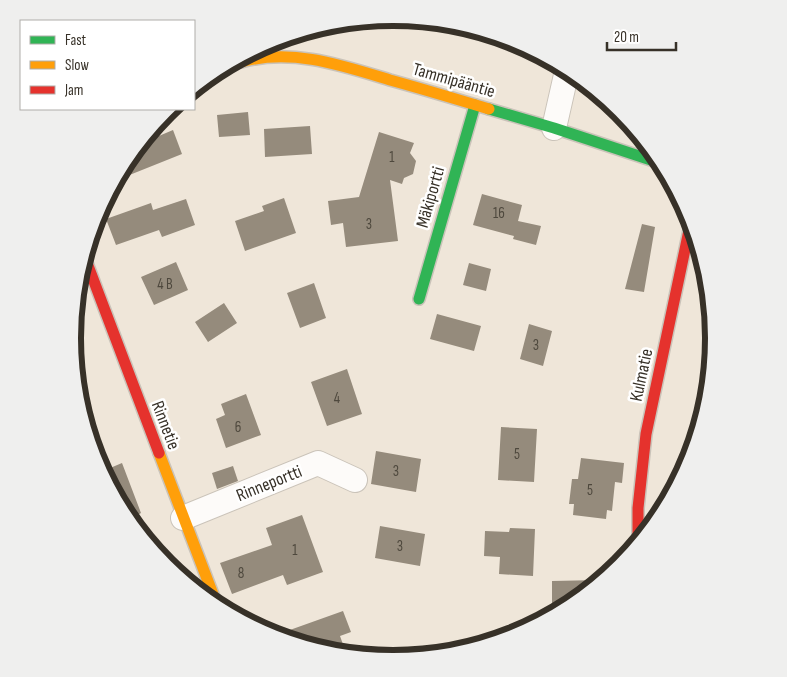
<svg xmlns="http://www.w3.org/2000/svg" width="787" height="677" font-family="'Sofia Sans Condensed',sans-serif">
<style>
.building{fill:#958b7c}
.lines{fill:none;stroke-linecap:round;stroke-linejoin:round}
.street-casing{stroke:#cac3b9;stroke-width:26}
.fast-casing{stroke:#cac3b9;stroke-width:14}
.slow-casing{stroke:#cac3b9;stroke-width:14}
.jam-casing{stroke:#cac3b9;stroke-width:14}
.street{stroke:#fdfbf9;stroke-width:24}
.fast{stroke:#30b455;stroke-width:11}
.slow{stroke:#ff9f0a;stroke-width:11}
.jam{stroke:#e5322d;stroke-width:11}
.labels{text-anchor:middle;stroke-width:5;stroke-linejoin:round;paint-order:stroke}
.number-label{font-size:15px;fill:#4e483d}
.street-label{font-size:18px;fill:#373128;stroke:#fff}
.rim{fill:none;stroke:#373128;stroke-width:6}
</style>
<rect width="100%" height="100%" fill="#efe6d9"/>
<path class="building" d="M 248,112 L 250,135 L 219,137 L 217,115 Z
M 310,126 L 312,154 L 265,157 L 264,129 Z
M 173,130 L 182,154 L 122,178 L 147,141 Z
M 379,132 L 414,143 L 410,153 L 416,161 L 413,174 L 404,178 L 402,184 L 390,180 L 398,241 L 346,247 L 343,223 L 331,225 L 328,201 L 359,197 Z
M 482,194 L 522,205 L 518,221 L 541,226 L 536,245 L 513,239 L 514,236 L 473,225 Z
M 284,198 L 296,233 L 245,251 L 235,221 L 264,211 L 262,206 Z
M 186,199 L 195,225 L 162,237 L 159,230 L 116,245 L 106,219 L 151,203 L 153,210 Z
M 642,224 L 655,227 L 644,292 L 625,289 Z
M 176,262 L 188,290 L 154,305 L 141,277 Z
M 469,263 L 491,269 L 486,291 L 463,285 Z
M 314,283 L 326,318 L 300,328 L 287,293 Z
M 224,303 L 237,323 L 208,342 L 195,322 Z
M 437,314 L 481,326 L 474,351 L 430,339 Z
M 529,324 L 552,331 L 543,366 L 520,359 Z
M 347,369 L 362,414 L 327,426 L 311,382 Z
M 246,394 L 261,435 L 226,448 L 216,419 L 225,415 L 221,404 Z
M 501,427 L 537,429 L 534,482 L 498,480 Z
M 376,451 L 421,459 L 416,492 L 371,484 Z
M 581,458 L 624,463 L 622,483 L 615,482 L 612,511 L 607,510 L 606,519 L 573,515 L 574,504 L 569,504 L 572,479 L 578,479 Z
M 122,463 L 141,513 L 134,517 L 103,471 Z
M 233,466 L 238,481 L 217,489 L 212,473 Z
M 302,515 L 323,572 L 287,585 L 283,575 L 232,594 L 220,563 L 272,545 L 266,528 Z
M 380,526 L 425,534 L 420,566 L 375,558 Z
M 510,528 L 535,529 L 533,576 L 499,574 L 500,557 L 484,556 L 485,531 L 509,532 Z
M 599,580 L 560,606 L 552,611 L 552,581 Z
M 343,611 L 351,632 L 340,636 L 345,650 L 273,636 Z"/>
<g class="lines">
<g class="street-casing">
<path id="street" d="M 554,128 L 566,75
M 183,518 L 318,463 L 355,480"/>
</g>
<g class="fast-casing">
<path id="fast" d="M 489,109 L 554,128 L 654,161
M 419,299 L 475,105"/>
</g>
<g class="slow-casing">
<path id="slow" d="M 241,62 C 292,48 341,65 390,80 C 423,89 456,99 489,109
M 159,453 L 214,597"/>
</g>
<g class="jam-casing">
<path id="jam" d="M 87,263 L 159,453
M 638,539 L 638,508 L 646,434 L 691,221"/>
</g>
<use href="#street" class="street"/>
<use href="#fast" class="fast"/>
<use href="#slow" class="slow"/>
<use href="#jam" class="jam"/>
</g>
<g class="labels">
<g class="number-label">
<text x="392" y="162">1</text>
<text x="499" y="218">16</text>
<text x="369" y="229">3</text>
<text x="165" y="289">4 B</text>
<text x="536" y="350">3</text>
<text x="337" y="403">4</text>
<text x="238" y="432">6</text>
<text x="517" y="459">5</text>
<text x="396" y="476">3</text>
<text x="590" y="495">5</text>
<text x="400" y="551">3</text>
<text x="295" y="555">1</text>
<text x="241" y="578">8</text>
</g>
<g class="street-label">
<text transform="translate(454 80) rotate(16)" y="6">Tammipääntie</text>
<text transform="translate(430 197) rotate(-74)" y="6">Mäkiportti</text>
<text transform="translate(641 375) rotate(-78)" y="6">Kulmatie</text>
<text transform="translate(166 425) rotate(69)" y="6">Rinnetie</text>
<text transform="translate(269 483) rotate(-22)" y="6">Rinneportti</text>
</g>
</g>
<path d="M0 0H787V677H0ZM81 338a312 312 0 1 1 624 0a312 312 0 1 1-624 0Z" fill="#efefee" fill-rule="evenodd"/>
<path class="rim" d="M81 338a312 312 0 1 1 624 0a312 312 0 1 1-624 0Z"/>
<rect x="20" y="20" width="175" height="90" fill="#ffffff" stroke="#afada9"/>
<rect x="30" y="36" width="25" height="8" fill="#30b455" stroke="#afada9"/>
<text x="65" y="45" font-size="15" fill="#373128">Fast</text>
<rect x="30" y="61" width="25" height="8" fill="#ff9f0a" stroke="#afada9"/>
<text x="65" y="70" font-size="15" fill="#373128">Slow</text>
<rect x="30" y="86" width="25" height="8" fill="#e5322d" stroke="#afada9"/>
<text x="65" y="95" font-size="15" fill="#373128">Jam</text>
<path d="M607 42v8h69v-8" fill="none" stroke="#373128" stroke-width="2.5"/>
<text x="614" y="42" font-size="15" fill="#373128" stroke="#ffffff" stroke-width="4" paint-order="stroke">20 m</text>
</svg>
